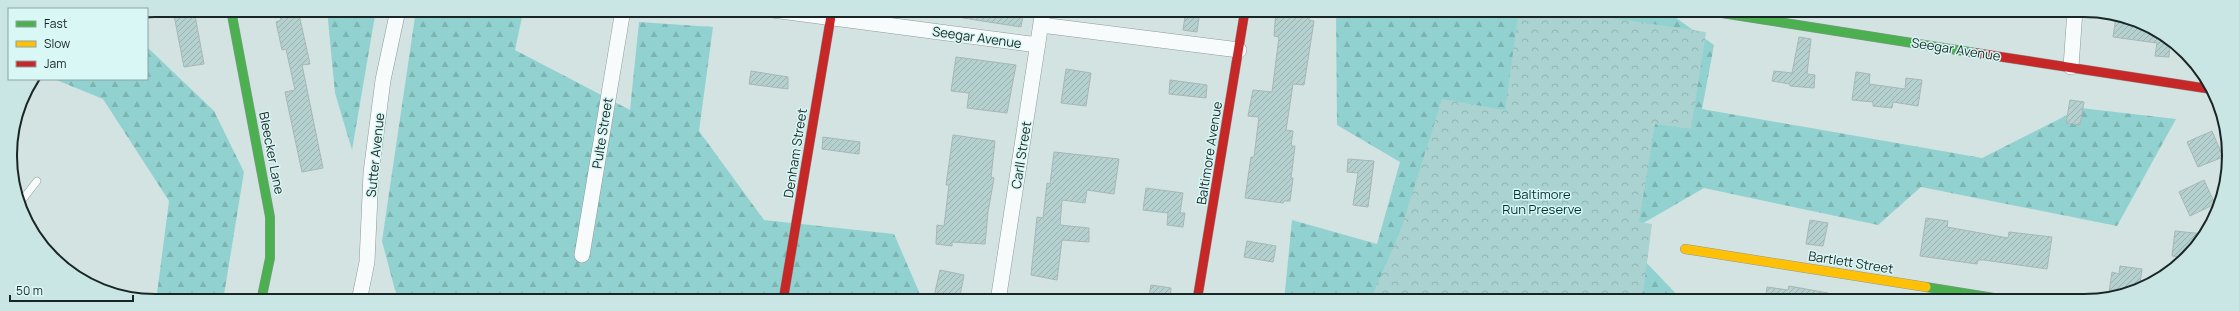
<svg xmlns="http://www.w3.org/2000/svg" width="2239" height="311" font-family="Manrope,sans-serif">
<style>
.forest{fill:url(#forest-firs)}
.park{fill:url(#park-crowns)}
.building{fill:url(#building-hatch);stroke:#a9b7b6}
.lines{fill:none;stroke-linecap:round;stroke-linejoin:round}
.lane-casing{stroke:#8d9a99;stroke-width:8}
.street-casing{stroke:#8d9a99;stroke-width:16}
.fast-casing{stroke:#8d9a99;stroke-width:10}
.slow-casing{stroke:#8d9a99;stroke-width:10}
.jam-casing{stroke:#8d9a99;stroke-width:10}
.lane{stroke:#f8fbfb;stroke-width:7}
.street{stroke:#f8fbfb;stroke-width:15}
.fast{stroke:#4caf50;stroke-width:9}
.slow{stroke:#ffc107;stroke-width:9}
.jam{stroke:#c62828;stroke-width:9}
.labels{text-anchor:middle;stroke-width:3;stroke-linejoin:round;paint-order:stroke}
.street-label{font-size:13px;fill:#1a2625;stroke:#d8f7f5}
.park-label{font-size:13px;fill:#003231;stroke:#d8f7f5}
.rim{fill:none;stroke:#1a2625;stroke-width:2}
</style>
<defs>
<pattern id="forest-firs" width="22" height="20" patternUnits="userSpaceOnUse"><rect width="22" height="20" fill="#91d2d0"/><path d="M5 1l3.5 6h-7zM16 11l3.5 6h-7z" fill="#7cb4b2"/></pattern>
<pattern id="park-crowns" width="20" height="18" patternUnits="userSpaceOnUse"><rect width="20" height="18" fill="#a9d2d0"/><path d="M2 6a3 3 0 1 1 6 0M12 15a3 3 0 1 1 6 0" fill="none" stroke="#91b4b2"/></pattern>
<pattern id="building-hatch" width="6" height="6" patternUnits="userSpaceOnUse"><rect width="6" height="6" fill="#b4d0cf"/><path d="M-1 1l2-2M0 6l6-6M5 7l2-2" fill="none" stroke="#9ab2b2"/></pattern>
</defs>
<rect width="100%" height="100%" fill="#d2e3e2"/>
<path class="forest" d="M 327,10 L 376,10 L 352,150 L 335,93 Z
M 416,10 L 590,10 L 589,16 L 523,12 L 515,50 L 630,110 L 639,22 L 713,27 L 699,131 L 764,220 L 894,234 L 923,301 L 400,301 L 395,290 L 382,241 Z
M 1336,10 L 1665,10 L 1714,45 L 1702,109 L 1982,158 L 2081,108 L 2176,119 L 2117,226 L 1921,187 L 1878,225 L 1704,188 L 1621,236 L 1683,301 L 1284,301 L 1292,220 L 1377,244 L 1400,162 L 1337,125 Z
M 147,47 L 214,111 L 244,172 L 223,301 L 156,301 L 169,201 L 103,99 L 54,79 L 147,79 Z"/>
<path class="park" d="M 1519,10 L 1559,10 L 1706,32 L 1691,129 L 1655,124 L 1639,222 L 1652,224 L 1642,301 L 1370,301 L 1401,229 L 1442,99 L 1505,110 Z"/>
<path class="building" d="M 173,10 L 194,10 L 204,64 L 184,67 Z
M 279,10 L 298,10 L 310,64 L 302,65 L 323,168 L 302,172 L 285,92 L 295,90 L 286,49 L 282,50 L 276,22 L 281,20 Z
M 964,10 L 1024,10 L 1021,27 L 963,18 Z
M 1186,10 L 1200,10 L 1197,32 L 1183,30 Z
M 1276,10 L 1310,10 L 1309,20 L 1314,21 L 1304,85 L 1293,84 L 1286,130 L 1293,131 L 1291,146 L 1295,146 L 1291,178 L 1293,178 L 1290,201 L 1284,201 L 1283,203 L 1245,198 L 1251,157 L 1254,157 L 1259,117 L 1248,116 L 1253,90 L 1272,92 L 1279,37 L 1274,36 Z
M 2116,17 L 2148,25 L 2175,46 L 2170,45 L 2169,57 L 2155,56 L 2157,43 L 2113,37 Z
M 1799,37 L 1811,39 L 1807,74 L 1815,75 L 1814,88 L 1790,86 L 1790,84 L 1772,81 L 1774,71 L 1792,73 Z
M 956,57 L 1016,65 L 1007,113 L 967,108 L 969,93 L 951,91 Z
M 1066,69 L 1091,73 L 1086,106 L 1061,103 Z
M 751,71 L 788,77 L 788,89 L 749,84 Z
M 1856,72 L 1870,74 L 1869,84 L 1905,89 L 1906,78 L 1922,80 L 1918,106 L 1893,102 L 1892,108 L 1873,106 L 1873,102 L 1852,100 Z
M 1170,80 L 1207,85 L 1206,98 L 1169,94 Z
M 2070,100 L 2084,102 L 2080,125 L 2066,123 Z
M 2212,131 L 2223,157 L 2198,167 L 2187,142 Z
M 953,135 L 995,141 L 991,177 L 994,178 L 988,212 L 985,244 L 952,242 L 952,246 L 936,244 L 937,225 L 944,226 L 949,185 L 946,185 Z
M 823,137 L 860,142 L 859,154 L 822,149 Z
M 1054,152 L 1119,159 L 1114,194 L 1087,190 L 1085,203 L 1062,200 L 1060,225 L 1089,228 L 1089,242 L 1062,240 L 1057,280 L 1031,275 L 1037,217 L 1043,218 L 1047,183 L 1050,184 Z
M 1348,159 L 1374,161 L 1368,207 L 1353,205 L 1358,173 L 1347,172 Z
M 2204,180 L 2215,204 L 2190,216 L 2179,192 Z
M 1146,188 L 1183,193 L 1180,213 L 1185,213 L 1183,227 L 1167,225 L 1168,213 L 1143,210 Z
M 1926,218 L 1948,221 L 1947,227 L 2008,238 L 2009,232 L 2052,237 L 2047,269 L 1984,260 L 1978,260 L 1977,264 L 1920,256 Z
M 1810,220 L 1828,223 L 1823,246 L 1806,244 Z
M 2175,231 L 2204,234 L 2187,258 L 2172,256 Z
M 1247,241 L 1276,246 L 1273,262 L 1244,257 Z
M 2120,266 L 2142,269 L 2139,290 L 2121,294 L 2109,292 L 2112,272 L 2119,274 Z
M 940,270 L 964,275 L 959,301 L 933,301 Z
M 1151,285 L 1171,288 L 1170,301 L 1148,301 Z
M 1789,286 L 1828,293 L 1827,301 L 1765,301 L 1767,287 L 1788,290 Z"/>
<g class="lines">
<g class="lane-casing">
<path id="lane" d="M 19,204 L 37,181"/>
</g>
<g class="street-casing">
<path id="street" d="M 773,10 L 1038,45
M 1041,25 L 1239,50
M 2071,67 L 2075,10
M 582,255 L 623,10
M 359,301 L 367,262 L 371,173 L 383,80 L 398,10
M 998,301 L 1043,10"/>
</g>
<g class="fast-casing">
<path id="fast" d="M 231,10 L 270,217 L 270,258 L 261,301
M 1702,10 L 1976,53
M 1926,287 L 2013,301"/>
</g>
<g class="slow-casing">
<path id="slow" d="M 1685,249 L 1926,287"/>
</g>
<g class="jam-casing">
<path id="jam" d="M 1976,53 L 2210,89
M 783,301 L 832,10
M 1197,301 L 1245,10"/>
</g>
<use href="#lane" class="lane"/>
<use href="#street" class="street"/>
<use href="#fast" class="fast"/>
<use href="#slow" class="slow"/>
<use href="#jam" class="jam"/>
</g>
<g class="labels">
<g class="street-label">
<text transform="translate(977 37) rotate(8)" y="5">Seegar Avenue</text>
<text transform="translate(1956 49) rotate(9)" y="5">Seegar Avenue</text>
<text transform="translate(602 133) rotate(-81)" y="5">Pulte Street</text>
<text transform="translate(272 153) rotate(79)" y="5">Bleecker Lane</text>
<text transform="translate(795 153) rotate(-81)" y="5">Denham Street</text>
<text transform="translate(1209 153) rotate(-81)" y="5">Baltimore Avenue</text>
<text transform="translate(375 155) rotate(-84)" y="5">Sutter Avenue</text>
<text transform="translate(1021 155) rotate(-81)" y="5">Carll Street</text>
<text transform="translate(1851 262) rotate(9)" y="5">Bartlett Street</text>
</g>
<g class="park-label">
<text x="1542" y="199">Baltimore<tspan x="1542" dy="15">Run Preserve</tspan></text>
</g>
</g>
<path d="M0 0H2239V311H0ZM155 17H2084A138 138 0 0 1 2222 155V156A138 138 0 0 1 2084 294H155A138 138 0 0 1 17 156V155A138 138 0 0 1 155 17Z" fill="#c9e6e4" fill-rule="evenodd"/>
<path class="rim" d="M155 17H2084A138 138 0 0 1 2222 155V156A138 138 0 0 1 2084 294H155A138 138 0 0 1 17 156V155A138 138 0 0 1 155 17Z"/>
<rect x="8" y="8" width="140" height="72" fill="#d8f7f5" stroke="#8ca3a2"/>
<rect x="16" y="21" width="20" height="6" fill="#4caf50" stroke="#8ca3a2"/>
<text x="44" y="28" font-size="12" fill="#1a2625">Fast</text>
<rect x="16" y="41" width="20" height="6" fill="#ffc107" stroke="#8ca3a2"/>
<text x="44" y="48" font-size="12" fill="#1a2625">Slow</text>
<rect x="16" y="61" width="20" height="6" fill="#c62828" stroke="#8ca3a2"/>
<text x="44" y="68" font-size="12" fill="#1a2625">Jam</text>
<path d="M10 295v6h123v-6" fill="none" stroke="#1a2625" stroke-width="2"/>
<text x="16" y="295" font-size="12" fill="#1a2625" stroke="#d8f7f5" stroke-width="3" paint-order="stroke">50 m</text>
</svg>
